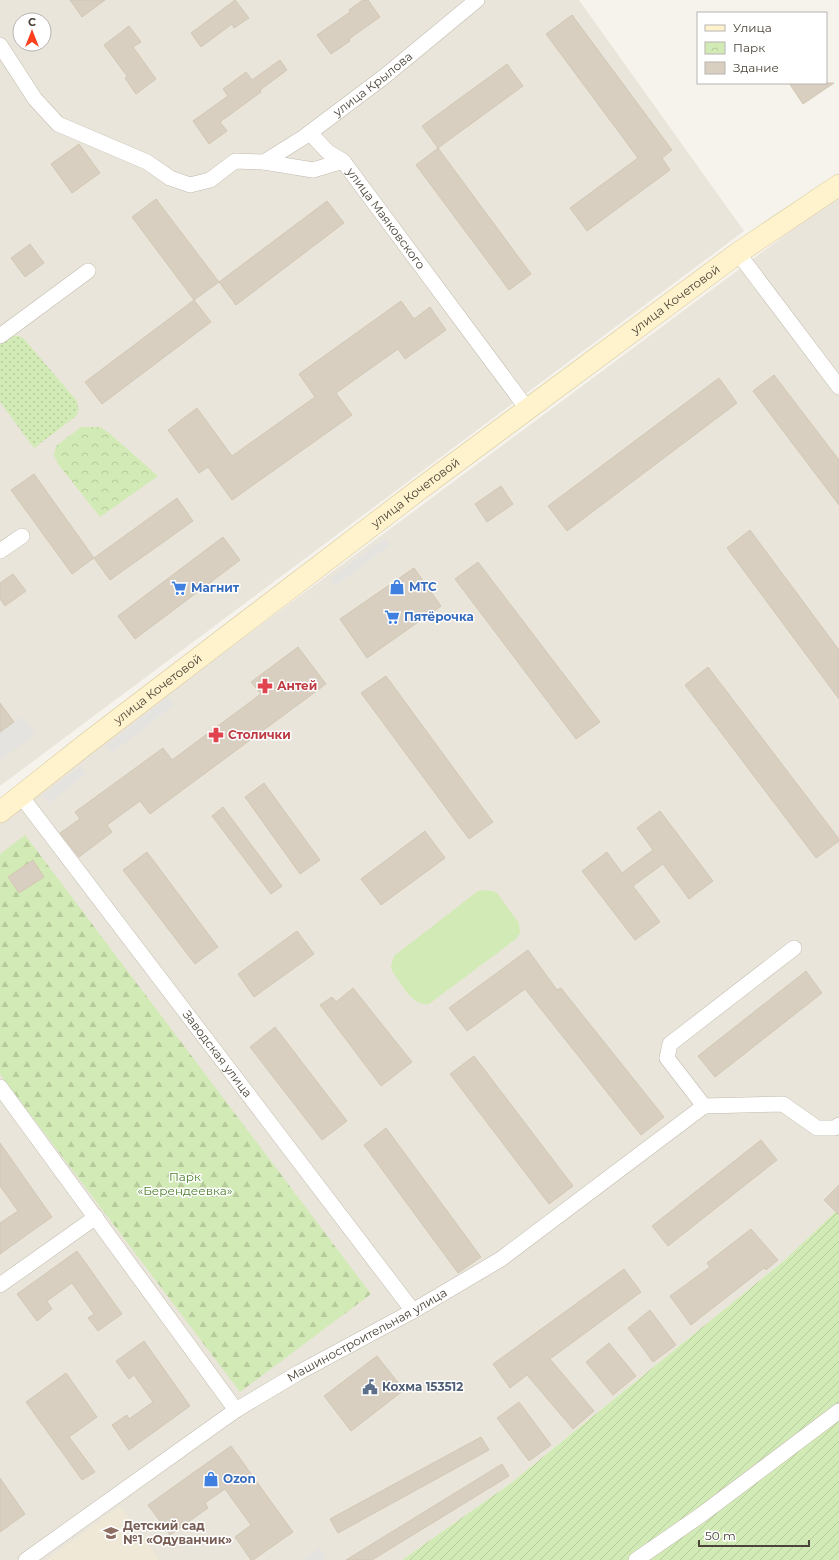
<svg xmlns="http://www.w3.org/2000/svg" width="839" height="1560" font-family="Montserrat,sans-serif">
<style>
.residential{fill:#eae5da;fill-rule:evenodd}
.education{fill:#efe8d6}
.grass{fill:url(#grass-dots)}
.forest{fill:url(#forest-firs)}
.park{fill:url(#park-crowns)}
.garden{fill:url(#garden-furrows)}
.pitch{fill:#d2eab5}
.parking{fill:#e5e3e0}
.building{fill:#d8cfc1;stroke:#d3c7b4}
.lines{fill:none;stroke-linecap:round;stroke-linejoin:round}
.street-casing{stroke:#c2bbae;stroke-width:16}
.secondary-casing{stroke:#d6c79b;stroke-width:22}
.street{stroke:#fff;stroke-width:15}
.secondary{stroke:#fff3cd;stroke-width:21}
.labels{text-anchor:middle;stroke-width:3;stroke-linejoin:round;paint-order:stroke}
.street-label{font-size:12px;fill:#4b4439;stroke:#fff}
.shop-label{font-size:12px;font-weight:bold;fill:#366cbe;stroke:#fff;text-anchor:start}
.health-label{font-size:12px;font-weight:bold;fill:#be3a42;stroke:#fff;text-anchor:start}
.park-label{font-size:12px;fill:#4a7f2a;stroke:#fff}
.service-label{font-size:12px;font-weight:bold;fill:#4e5e75;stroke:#fff;text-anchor:start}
.education-label{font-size:12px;font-weight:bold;fill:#785e54;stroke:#fff;text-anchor:start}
</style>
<defs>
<pattern id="grass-dots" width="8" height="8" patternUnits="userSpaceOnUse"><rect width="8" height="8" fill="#d2eab5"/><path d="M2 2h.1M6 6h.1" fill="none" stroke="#b6ca9c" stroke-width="1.8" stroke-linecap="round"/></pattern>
<pattern id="forest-firs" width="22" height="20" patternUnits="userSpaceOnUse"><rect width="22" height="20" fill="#d2eab5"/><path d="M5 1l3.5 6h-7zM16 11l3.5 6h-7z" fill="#b6ca9c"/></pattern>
<pattern id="park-crowns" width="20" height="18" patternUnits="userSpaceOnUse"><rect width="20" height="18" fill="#d2eab5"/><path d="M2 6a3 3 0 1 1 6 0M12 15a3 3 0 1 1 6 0" fill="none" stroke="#b6ca9c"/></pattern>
<pattern id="garden-furrows" width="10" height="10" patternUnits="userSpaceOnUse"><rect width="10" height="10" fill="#d2eab5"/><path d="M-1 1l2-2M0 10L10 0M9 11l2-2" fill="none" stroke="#b6ca9c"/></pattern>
</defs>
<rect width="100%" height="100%" fill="#f6f3ec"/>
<path class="residential" d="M 0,0 L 579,0 L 744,231 L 0,786 ZM 20,20 L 44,20 L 44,44 L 20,44 Z
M 839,195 L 839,1208 L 785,1260 L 511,1483 L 402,1560 L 0,1560 L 0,819 Z"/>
<path class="education" d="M 120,1506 L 160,1560 L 46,1560 Z"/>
<path class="grass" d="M 11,336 L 19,336 L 24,339 L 77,401 C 78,407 80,412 75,417 L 34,448 L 0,402 L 0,344 Z"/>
<path class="forest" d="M 25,835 L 371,1294 L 240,1392 L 0,1074 L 0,854 Z"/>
<path class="park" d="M 81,427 L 100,427 L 109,433 L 158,476 L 100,517 L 58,464 L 54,455 L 56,446 Z"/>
<path class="garden" d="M 839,1208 L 839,1560 L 402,1560 L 511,1483 L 785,1260 Z"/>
<path class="pitch" d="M 484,890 L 493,891 L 497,893 L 519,923 L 520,933 L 516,939 L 429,1004 C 411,1006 402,984 392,971 L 391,967 L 394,956 L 478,891 Z"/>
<path class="parking" d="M 384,539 L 390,545 L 335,586 L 330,579 Z
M 168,697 L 174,705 L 112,753 L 106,745 Z
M 22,716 L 35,734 L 0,760 L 0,732 Z
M 80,766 L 86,774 L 49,803 L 42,795 Z
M 319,1548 L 326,1556 L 321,1560 L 304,1560 Z"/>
<path class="building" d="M 70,0 L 105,0 L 82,17 Z
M 235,0 L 249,18 L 234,28 L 232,24 L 201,47 L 191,33 Z
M 363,0 L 368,0 L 380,17 L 349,39 L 350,41 L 331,54 L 317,35 L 350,12 L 349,10 Z
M 572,15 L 672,150 L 662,158 L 670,170 L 587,231 L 570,208 L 638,158 L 546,34 Z
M 129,26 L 141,42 L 133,47 L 156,79 L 136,94 L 125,78 L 127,76 L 104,45 Z
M 280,60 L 287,70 L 260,90 L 261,92 L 220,122 L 227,131 L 209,144 L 193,121 L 228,96 L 223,89 L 246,72 L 252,80 Z
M 507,64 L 523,86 L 438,148 L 422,126 Z
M 789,83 L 834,83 L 803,104 Z
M 79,144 L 100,173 L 72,193 L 51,164 Z
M 438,148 L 531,274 L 509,290 L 416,165 Z
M 156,199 L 219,282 L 194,300 L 132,217 Z
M 327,201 L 344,223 L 236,305 L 219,282 Z
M 30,244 L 44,263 L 25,277 L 11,258 Z
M 194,300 L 211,322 L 102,404 L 85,382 Z
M 401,301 L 414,319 L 430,307 L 446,330 L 405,359 L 398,349 L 336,393 L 352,415 L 232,500 L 208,467 L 199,473 L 168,430 L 197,408 L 232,456 L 315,397 L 299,374 Z
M 774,375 L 839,460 L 839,505 L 753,391 Z
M 719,378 L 737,403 L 567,531 L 548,506 Z
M 34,474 L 94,558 L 72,574 L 11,490 Z
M 501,486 L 513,504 L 487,522 L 475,504 Z
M 177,498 L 193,521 L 110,580 L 94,558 Z
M 750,530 L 839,650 L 839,699 L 727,548 Z
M 223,537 L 240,560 L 135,639 L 118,616 Z
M 478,562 L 600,722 L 576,739 L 455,579 Z
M 414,568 L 441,606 L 367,658 L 340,619 Z
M 13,574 L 26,591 L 5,606 L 0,599 L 0,583 Z
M 298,647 L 326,684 L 150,814 L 140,801 L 107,825 L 112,832 L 79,857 L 60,833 L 80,819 L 75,812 L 163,748 L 172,760 L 261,694 L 251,682 Z
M 708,667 L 839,839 L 839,841 L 816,858 L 685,685 Z
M 386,676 L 493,822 L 469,839 L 361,693 Z
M 0,703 L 14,722 L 0,732 Z
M 264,783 L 320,860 L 300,874 L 245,797 Z
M 223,807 L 282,886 L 271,894 L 212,816 Z
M 660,811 L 713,881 L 689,899 L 663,864 L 633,886 L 660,922 L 635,940 L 582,871 L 607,852 L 622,873 L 653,850 L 637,828 Z
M 425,831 L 445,858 L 381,905 L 361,879 Z
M 147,852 L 218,947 L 195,964 L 123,870 Z
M 33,860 L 44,877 L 19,893 L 8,877 Z
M 297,931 L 314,954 L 254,997 L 238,974 Z
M 528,950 L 557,990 L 561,988 L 664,1117 L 641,1135 L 525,989 L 467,1031 L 449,1008 Z
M 806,971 L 822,993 L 715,1077 L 698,1056 Z
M 353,988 L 412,1062 L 381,1086 L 320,1005 L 332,997 L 336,1002 Z
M 275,1027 L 347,1121 L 322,1140 L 250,1047 Z
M 474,1056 L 573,1186 L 549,1204 L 450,1074 Z
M 386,1128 L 481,1257 L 458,1273 L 364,1145 Z
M 761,1140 L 777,1160 L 668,1246 L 652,1226 Z
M 0,1143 L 52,1217 L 0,1254 L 0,1223 L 18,1211 L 0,1186 Z
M 839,1185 L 839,1215 L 824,1200 Z
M 751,1229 L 778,1260 L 766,1270 L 764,1268 L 691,1325 L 670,1296 L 710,1267 L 707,1263 Z
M 77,1251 L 122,1314 L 98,1331 L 88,1318 L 94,1314 L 72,1283 L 47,1301 L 52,1309 L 37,1321 L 17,1294 Z
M 624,1269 L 641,1292 L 550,1359 L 594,1411 L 573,1429 L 527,1375 L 510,1388 L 493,1364 Z
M 650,1310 L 676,1345 L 653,1362 L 628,1328 Z
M 144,1341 L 190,1406 L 129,1450 L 112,1425 L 127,1415 L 129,1419 L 153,1402 L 134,1375 L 129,1379 L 116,1361 Z
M 609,1343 L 636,1376 L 613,1395 L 586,1362 Z
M 377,1356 L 404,1390 L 351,1431 L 324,1396 Z
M 66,1373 L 97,1417 L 69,1437 L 95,1472 L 82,1480 L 26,1402 Z
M 519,1402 L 551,1445 L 529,1461 L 497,1418 Z
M 481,1437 L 489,1450 L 338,1533 L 330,1519 Z
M 231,1446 L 293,1532 L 253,1560 L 251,1560 L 235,1537 L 251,1525 L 225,1489 L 205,1503 L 208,1508 L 170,1535 L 148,1505 Z
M 502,1464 L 509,1476 L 372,1560 L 346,1560 Z
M 0,1478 L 25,1514 L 0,1532 Z"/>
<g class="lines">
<g class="street-casing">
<g id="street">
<path id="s1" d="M 0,45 L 35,99 L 58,124 L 147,162 L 170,178 L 190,185 L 210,180 L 235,161 L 264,162 L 313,170 L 343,161 L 528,410"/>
<path d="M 310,133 L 328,152 L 343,161"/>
<path id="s2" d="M 264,162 L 304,137 L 385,76 L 477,0"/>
<path d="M 738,253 L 839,387"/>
<path d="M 0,336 L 88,271"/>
<path d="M 0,551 L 22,536"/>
<path id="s3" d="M 21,796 L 413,1311"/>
<path d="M 0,1087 L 236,1410"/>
<path d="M 704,1106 L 667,1058 L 670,1044 L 794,948"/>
<path d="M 704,1106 L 783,1104 L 817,1128 L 835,1128 L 839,1125"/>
<path d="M 0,1285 L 96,1217"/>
<path id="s4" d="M 26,1560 L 236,1410 L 298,1373 L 413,1311 L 501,1259 L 704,1106"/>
<path d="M 636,1560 L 701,1515 L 839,1411"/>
</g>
</g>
<g class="secondary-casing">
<g id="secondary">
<path id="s5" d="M 0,812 L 86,744 L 416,492 L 738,253 L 839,185"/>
</g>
</g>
<use href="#street" class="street"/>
<use href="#secondary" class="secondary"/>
</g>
<defs>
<g id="shop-bare" transform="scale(1.2)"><path d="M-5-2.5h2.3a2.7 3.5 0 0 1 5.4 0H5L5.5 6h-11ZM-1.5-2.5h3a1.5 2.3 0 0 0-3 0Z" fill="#3f7fe0" stroke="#fff" stroke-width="2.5" paint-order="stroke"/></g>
<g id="supermarket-bare" transform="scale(1.2)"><path d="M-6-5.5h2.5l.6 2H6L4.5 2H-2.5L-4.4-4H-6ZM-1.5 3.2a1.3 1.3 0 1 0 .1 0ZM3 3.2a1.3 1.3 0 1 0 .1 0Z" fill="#3f7fe0" stroke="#fff" stroke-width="2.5" paint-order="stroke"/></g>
<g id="pharmacy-bare" transform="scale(1.2)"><path d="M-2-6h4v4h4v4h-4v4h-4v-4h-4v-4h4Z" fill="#e0444e" stroke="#fff" stroke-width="2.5" paint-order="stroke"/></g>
<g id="civic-bare" transform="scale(1.2)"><path d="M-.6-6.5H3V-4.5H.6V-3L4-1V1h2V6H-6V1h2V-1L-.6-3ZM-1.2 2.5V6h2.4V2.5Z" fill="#5c6f8a" stroke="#fff" stroke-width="2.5" paint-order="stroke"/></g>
<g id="school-bare" transform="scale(1.2)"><path d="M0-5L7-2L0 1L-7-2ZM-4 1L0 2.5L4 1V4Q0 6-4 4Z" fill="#8d6e63" stroke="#fff" stroke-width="2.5" paint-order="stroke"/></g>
</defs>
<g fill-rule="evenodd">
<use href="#shop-bare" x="397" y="587"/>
<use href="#supermarket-bare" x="179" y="588"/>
<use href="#supermarket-bare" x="392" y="617"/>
<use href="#pharmacy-bare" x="265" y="686"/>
<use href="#pharmacy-bare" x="216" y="735"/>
<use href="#civic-bare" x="370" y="1387"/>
<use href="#shop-bare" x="211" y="1479"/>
<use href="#school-bare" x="111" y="1533"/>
</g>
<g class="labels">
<g class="street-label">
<text dy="4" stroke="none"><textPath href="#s2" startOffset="134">улица Крылова</textPath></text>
<text dy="4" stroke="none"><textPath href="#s1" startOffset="478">улица Маяковского</textPath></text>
<text dy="4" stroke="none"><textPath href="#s5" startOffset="848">улица Кочетовой</textPath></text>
<text dy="4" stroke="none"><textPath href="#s5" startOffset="524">улица Кочетовой</textPath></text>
<text dy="4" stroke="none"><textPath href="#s5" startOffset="200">улица Кочетовой</textPath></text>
<text dy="4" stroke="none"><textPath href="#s3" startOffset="324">Заводская улица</textPath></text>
<text dy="4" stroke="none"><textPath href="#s4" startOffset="409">Машиностроительная улица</textPath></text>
</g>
<g class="shop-label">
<text x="409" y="591">МТС</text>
<text x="191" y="592">Магнит</text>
<text x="404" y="621">Пятёрочка</text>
<text x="223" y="1483">Ozon</text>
</g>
<g class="health-label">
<text x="277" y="690">Антей</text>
<text x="228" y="739">Столички</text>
</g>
<g class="park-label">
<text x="185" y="1181">Парк<tspan x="185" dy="14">«Берендеевка»</tspan></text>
</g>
<g class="service-label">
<text x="382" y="1391">Кохма 153512</text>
</g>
<g class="education-label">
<text x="123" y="1530">Детский сад<tspan x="123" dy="14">№1 «Одуванчик»</tspan></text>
</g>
</g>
<rect x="697" y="12" width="130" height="72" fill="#ffffff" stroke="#b7b4b0"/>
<rect x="705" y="25" width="20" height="6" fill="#fff3cd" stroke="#b7b4b0"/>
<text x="733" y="32" font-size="12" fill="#4b4439">Улица</text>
<rect x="705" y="42" width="20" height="12" fill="url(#park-crowns)" stroke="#b7b4b0"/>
<text x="733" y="52" font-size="12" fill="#4b4439">Парк</text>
<rect x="705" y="62" width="20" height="12" fill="#d8cfc1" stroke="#b7b4b0"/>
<text x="733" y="72" font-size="12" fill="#4b4439">Здание</text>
<g transform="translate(32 32)"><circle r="19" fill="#ffffff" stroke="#b7b4b0"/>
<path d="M0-3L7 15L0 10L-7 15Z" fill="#fc3f1d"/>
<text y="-6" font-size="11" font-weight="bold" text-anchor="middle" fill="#4b4439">С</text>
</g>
<path d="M699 1540v6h110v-6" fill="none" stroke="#4b4439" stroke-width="2"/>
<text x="705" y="1540" font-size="12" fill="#4b4439" stroke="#ffffff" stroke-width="3" paint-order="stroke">50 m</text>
</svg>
